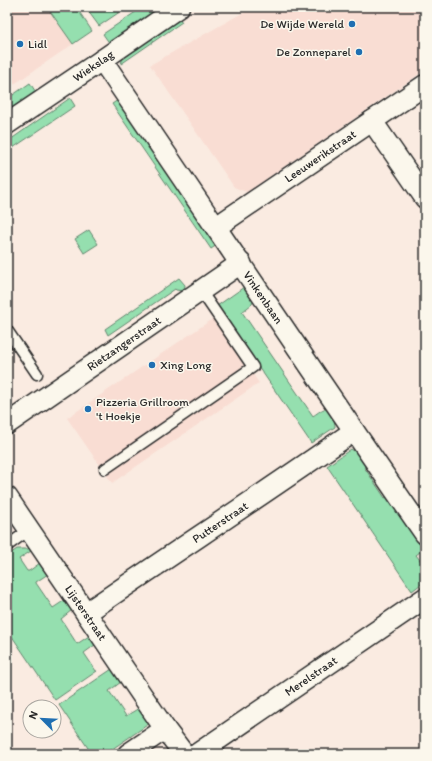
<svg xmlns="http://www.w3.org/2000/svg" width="432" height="761" font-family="Itim,sans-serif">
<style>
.built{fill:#f9ddd3}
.green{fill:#95dfaf;stroke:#60856d}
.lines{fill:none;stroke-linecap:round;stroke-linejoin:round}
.service-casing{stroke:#2b2b2b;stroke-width:13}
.minor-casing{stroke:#2b2b2b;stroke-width:23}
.service{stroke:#fbf7ec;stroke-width:10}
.minor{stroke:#fbf7ec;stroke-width:20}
.poi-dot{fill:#1f6fb2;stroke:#fbf7ec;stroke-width:1.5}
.labels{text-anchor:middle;stroke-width:3;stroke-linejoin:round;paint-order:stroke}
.poi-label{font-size:12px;fill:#2b2b2b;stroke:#fbf7ec;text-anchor:start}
.street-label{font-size:12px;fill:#2b2b2b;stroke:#fbf7ec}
</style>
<rect width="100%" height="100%" fill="#faebe1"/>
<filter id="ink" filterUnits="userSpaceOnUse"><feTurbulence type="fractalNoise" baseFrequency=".025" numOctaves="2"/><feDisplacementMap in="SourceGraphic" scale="8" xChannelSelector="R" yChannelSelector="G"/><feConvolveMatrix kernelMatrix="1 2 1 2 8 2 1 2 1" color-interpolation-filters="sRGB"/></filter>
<g filter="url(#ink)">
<path class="built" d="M 7,7 L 76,7 L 92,31 L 7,89 Z
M 253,7 L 425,7 L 425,70 L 247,192 L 241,190 L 234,187 L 150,65 Z
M 214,318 L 259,383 L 112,483 L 67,418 Z"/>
<path class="green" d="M 47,7 L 76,7 L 92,31 L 73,44 Z
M 85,7 L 127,7 L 99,26 Z
M 143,7 L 160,7 L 162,9 L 110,44 L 103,34 Z
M 179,18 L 182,22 L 121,64 L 123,57 Z
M 30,83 L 37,94 L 7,114 L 7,99 Z
M 70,98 L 75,106 L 7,152 L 7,142 Z
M 118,100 L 217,245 L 211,249 L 112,104 Z
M 89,230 L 98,244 L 84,253 L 75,239 Z
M 179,278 L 185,285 L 184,291 L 176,290 L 175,289 L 108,335 L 105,329 Z
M 244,287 L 254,300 L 252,304 L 242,312 L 313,416 C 316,414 321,410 324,409 C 332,408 335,422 335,427 L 311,443 L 217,306 Z
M 351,449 L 359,454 L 367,465 L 364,467 L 385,498 L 388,496 L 424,549 L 416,555 L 423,564 L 425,563 L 425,581 L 412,591 L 327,466 Z
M 30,547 L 31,551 L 19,559 L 27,571 L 29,571 L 40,563 L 41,564 L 48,574 L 36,582 L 36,583 L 53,608 L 65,600 L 72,610 L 61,619 L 77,644 L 89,636 L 90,636 L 95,643 L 95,645 L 84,653 L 96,671 L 97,671 L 55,700 L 7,629 L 7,556 L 17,549 L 28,549 Z
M 112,669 L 121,682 L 109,691 L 126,716 L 139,708 L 150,723 L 105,754 L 92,754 L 59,705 Z"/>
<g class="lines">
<g class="service-casing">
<path id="service" d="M 7,330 L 37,374
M 105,469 L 253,367 L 201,291
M 7,546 L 29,530"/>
</g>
<g class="minor-casing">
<g id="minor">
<path id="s1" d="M 102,60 C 210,218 316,377 425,534"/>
<path d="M 372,121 L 425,198"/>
<path id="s2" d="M 7,124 L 102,60 L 179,7"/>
<path id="s3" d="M 216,227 L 425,85"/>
<path id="s4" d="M 7,424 L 241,263"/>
<path id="s5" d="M 7,497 L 165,729 L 184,754"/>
<path id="s6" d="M 86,613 C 175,552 265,493 354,431"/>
<path d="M 128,754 L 165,729"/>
<path id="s7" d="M 197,754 L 425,598"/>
</g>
</g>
<use href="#service" class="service"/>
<use href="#minor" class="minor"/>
</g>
</g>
<g class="poi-dot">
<circle cx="352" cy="24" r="4"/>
<circle cx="20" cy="44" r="4"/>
<circle cx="359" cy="52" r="4"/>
<circle cx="152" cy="365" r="4"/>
<circle cx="88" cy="409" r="4"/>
</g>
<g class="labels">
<g class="poi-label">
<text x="344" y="28" text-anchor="end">De Wijde Wereld</text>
<text x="28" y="48">Lidl</text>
<text x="351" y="56" text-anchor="end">De Zonneparel</text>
<text x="160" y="369">Xing Long</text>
<text x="96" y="406">Pizzeria Grillroom<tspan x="96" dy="14">'t Hoekje</tspan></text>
</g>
<g class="street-label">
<text dy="4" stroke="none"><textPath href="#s2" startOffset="104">Wiekslag</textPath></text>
<text dy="4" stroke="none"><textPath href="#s3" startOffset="126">Leeuwerikstraat</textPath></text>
<text dy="4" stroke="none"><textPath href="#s1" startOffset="287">Vinkenbaan</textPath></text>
<text dy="4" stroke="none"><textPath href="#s4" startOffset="142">Rietzangerstraat</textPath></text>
<text dy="4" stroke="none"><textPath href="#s6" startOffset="162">Putterstraat</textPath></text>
<text dy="4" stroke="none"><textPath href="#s5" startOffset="140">Lijsterstraat</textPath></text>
<text dy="4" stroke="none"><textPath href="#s7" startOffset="138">Merelstraat</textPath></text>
</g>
</g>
<rect width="432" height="761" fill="none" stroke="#fbf7ec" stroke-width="24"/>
<rect x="12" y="12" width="408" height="737" fill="none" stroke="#2b2b2b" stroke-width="1.5" filter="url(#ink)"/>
<g transform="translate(42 719) rotate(294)"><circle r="19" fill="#fbf7ec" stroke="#a8a59f"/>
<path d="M0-3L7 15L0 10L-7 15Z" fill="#1f6fb2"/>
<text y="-6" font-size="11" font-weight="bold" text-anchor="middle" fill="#2b2b2b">N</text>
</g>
</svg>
